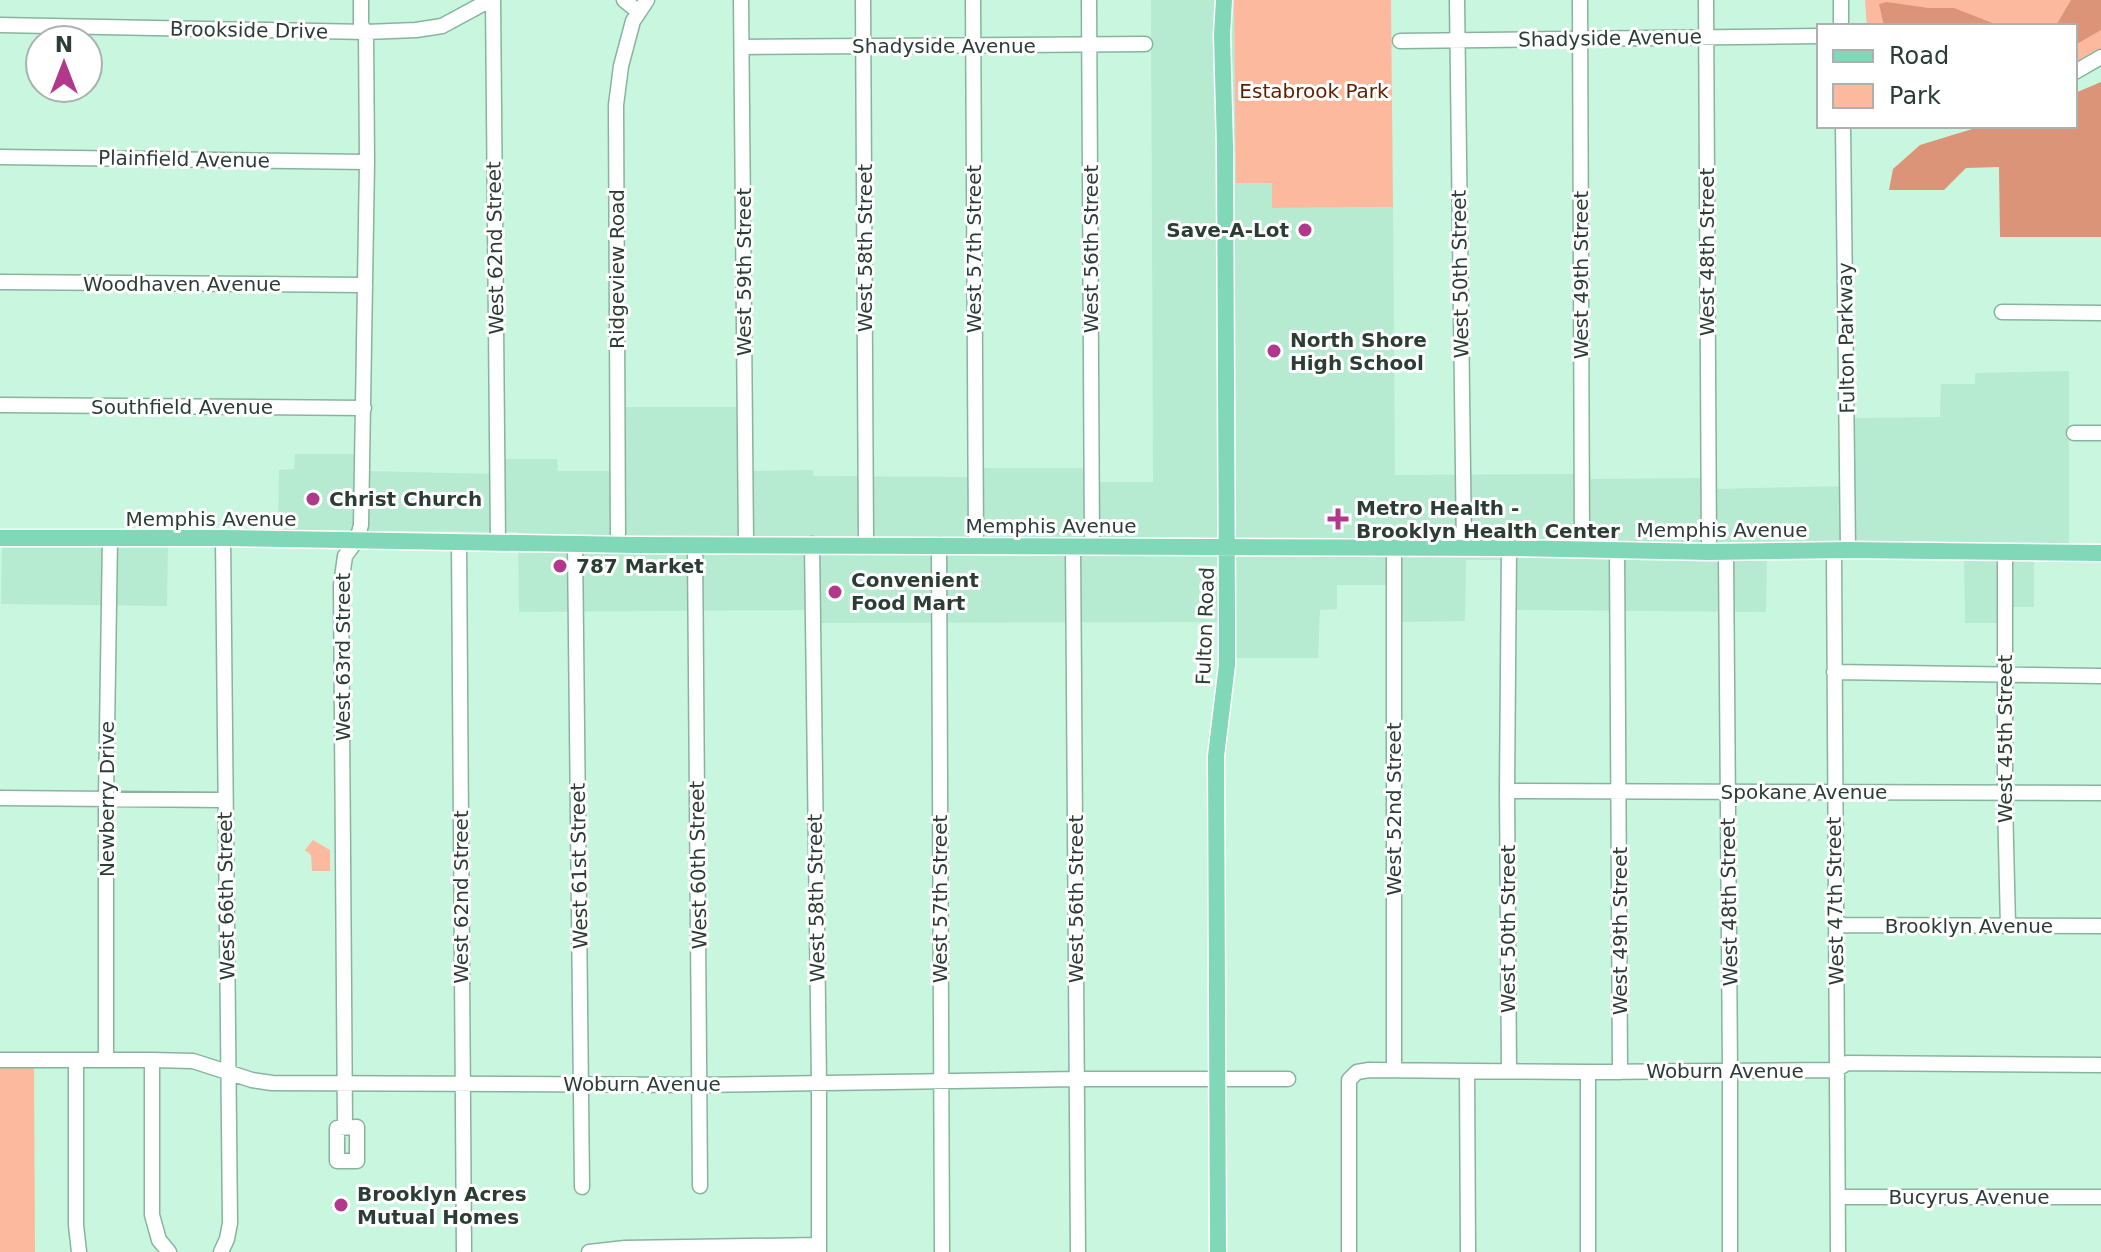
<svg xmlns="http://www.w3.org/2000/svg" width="2101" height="1252" font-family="'DejaVu Sans',sans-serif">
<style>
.built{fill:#b7ebd1}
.green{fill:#fdb99d}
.forest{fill:#db9478}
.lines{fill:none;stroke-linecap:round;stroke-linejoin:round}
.minor-casing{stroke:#88b49e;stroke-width:17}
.major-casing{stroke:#fff;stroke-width:19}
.minor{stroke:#fff;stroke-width:14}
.major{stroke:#81d8b8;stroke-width:16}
.poi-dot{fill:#b1388b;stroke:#fff;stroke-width:3}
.labels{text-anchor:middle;stroke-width:6;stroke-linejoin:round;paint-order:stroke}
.street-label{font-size:20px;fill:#2b3d34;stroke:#fff}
.park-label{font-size:20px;fill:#5e1f00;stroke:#fff}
.poi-label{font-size:20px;font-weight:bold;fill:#2b3d34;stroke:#fff;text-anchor:start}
</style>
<rect width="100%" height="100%" fill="#c9f6df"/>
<path class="built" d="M 1151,0 L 1234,0 L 1237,183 L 1272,183 L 1273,208 L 1393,207 L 1395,475 L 1590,474 L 1591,479 L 1707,478 L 1707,489 L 1855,486 L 1855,418 L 1940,417 L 1941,384 L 1975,384 L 1975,373 L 2069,371 L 2069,557 L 2034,557 L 2034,607 L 2013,607 L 2013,623 L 1965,623 L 1964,557 L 1767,559 L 1766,612 L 1517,610 L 1517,560 L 1466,560 L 1465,621 L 1400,622 L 1400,585 L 1337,585 L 1337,609 L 1320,610 L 1318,658 L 1235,658 L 1234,622 L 820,623 L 819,610 L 519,612 L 518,532 L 278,530 L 279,470 L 294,469 L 295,454 L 365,454 L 365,471 L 500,474 L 500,459 L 557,459 L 558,471 L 621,471 L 622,407 L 751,407 L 753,471 L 813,470 L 814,476 L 972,477 L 973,468 L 1094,468 L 1094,482 L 1153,482 Z
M 2,546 L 168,548 L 167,606 L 1,604 Z"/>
<path class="green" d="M 1234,0 L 1391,0 L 1393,207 L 1272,208 L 1272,183 L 1236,183 Z
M 1865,0 L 2101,0 L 2101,49 L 2075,64 L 2075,26 L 1867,26 Z
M 313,840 L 330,850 L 330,871 L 312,871 L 311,855 L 305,850 Z
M 0,1066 L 34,1066 L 35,1252 L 0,1252 Z"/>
<path class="forest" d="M 2071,0 L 2101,0 L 2101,30 L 2075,45 L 2075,26 L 2050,26 L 2057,24 Z
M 1887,2 L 1928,8 L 1954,8 L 2000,26 L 1884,26 L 1879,4 Z
M 2101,82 L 2101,237 L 2000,237 L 1999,167 L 1966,168 L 1944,190 L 1889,190 L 1893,169 L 1920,145 L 1982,126 L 2075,126 L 2075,93 Z"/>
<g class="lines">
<g class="minor-casing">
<path id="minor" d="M 493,0 L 498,543
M 624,0 L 639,12
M 741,0 L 746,544
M 863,0 L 866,545
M 973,0 L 976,546
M 1089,0 L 1092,546
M 1457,0 L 1464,548
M 1580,0 L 1582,550
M 1706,0 L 1709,552
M 1841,0 L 1841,26
M 0,25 L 366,32 L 416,30 L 442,26 L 490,0
M 1400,41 L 1819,36
M 742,47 L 1145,44
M 2075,72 L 2101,57
M 1843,126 L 1848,550
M 0,157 L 367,162
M 0,282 L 364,285
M 2002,312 L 2101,313
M 0,405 L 364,408
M 2074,433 L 2101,433
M 459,542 L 464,1252
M 575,544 L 582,1187
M 618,544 L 616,105 L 621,66 L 633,21 L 647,0
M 812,544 L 819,1082 L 819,1252
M 695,545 L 700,1186
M 939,545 L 942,1252
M 1073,546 L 1078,1252
M 1394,548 L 1394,1070
M 1617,550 L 1620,1072
M 1834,550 L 1838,1252
M 1726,552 L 1730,1072 L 1730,1252
M 2005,552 L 2005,801 L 2008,926
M 1834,672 L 2101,676
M 1507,791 L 2101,793
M 0,798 L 225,800
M 1836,925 L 2101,926
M 0,1060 L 152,1060 L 193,1061 L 252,1080 L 272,1083 L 700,1085 L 1077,1079 L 1288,1079
M 76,1060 L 76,1225 L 79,1252
M 106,1060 L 106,798 L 110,538
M 152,1060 L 152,1215 L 159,1240 L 169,1252
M 1467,1071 L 1468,1252
M 1509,1071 L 1507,791 L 1509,548
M 1588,1072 L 1588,1252
M 345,1127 L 341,585 L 345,556 L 357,540 L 361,525 L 367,162 L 366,32 L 361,25 L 361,0
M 357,1127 L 357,1161 L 337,1161 L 337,1128 Z
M 1838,1197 L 2101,1197
M 221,1252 L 227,1239 L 230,1223 L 223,538
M 589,1252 L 625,1248 L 819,1245
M 1349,1252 L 1349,1080 L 1357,1072 L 1369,1070 L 1588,1072 L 1830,1070 L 1836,1070 L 1847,1063 L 2101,1065"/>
</g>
<g class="major-casing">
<path id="major" d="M 0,538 L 223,538 L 635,545 L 1509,548 L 1709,552 L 1848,550 L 2101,553
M 1218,1252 L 1216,756 L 1227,665 L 1227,617 L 1225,147 L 1222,35 L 1224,0"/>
</g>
<use href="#minor" class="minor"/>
<use href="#major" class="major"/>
</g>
<g class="poi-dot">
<circle cx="1305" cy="230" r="8"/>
<circle cx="1274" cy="351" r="8"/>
<circle cx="313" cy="499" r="8"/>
<path d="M1334 507h8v8h8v8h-8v8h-8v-8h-8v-8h8z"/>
<circle cx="560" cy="566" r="8"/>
<circle cx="835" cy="592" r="8"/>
<circle cx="341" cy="1205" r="8"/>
</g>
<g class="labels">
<g class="street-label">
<text transform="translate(249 30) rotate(1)" y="7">Brookside Drive</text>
<text transform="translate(1610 38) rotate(-1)" y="7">Shadyside Avenue</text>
<text x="944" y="53">Shadyside Avenue</text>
<text transform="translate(184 159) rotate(1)" y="7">Plainfield Avenue</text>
<text transform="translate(495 248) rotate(-91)" y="7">West 62nd Street</text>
<text transform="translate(865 248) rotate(-90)" y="7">West 58th Street</text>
<text transform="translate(974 249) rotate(-90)" y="7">West 57th Street</text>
<text transform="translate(1091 249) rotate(-90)" y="7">West 56th Street</text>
<text transform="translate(1707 252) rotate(-90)" y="7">West 48th Street</text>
<text transform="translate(617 269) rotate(-90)" y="7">Ridgeview Road</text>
<text transform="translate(744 272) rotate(-90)" y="7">West 59th Street</text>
<text transform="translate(1460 274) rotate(-91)" y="7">West 50th Street</text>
<text transform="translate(1581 275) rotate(-90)" y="7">West 49th Street</text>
<text x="182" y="291">Woodhaven Avenue</text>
<text transform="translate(1846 338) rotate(-91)" y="7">Fulton Parkway</text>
<text x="182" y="414">Southfield Avenue</text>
<text x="211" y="526">Memphis Avenue</text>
<text x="1051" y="533">Memphis Avenue</text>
<text x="1722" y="537">Memphis Avenue</text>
<text transform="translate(1205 626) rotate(-88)" y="7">Fulton Road</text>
<text transform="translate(343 657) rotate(-90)" y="7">West 63rd Street</text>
<text transform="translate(2005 739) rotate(-90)" y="7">West 45th Street</text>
<text x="1804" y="799">Spokane Avenue</text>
<text transform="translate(107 799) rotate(-90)" y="7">Newberry Drive</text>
<text transform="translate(1394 809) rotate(-90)" y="7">West 52nd Street</text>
<text transform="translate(698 865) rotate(-91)" y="7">West 60th Street</text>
<text transform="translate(579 866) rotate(-91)" y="7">West 61st Street</text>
<text transform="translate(226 896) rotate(-91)" y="7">West 66th Street</text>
<text transform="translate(461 897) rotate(-90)" y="7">West 62nd Street</text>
<text transform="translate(816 898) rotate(-91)" y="7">West 58th Street</text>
<text transform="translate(940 899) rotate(-90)" y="7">West 57th Street</text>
<text transform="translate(1076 899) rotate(-90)" y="7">West 56th Street</text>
<text transform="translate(1835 901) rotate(-91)" y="7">West 47th Street</text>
<text transform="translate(1729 902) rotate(-91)" y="7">West 48th Street</text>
<text x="1969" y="933">Brooklyn Avenue</text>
<text transform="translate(1508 929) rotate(-90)" y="7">West 50th Street</text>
<text transform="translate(1620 931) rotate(-90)" y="7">West 49th Street</text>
<text x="1725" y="1078">Woburn Avenue</text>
<text x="642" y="1091">Woburn Avenue</text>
<text x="1969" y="1204">Bucyrus Avenue</text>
</g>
<g class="park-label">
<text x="1314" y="98">Estabrook Park</text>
</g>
<g class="poi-label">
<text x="1289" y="237" text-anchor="end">Save-A-Lot</text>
<text x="1290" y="347">North Shore<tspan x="1290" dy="23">High School</tspan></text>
<text x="329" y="506">Christ Church</text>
<text x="1356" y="515">Metro Health -<tspan x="1356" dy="23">Brooklyn Health Center</tspan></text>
<text x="576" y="573">787 Market</text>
<text x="851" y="587">Convenient<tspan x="851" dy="23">Food Mart</tspan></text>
<text x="357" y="1201">Brooklyn Acres<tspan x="357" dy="23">Mutual Homes</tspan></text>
</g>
</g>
<rect x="1817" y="24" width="260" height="104" fill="#ffffff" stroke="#aab1ae" stroke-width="2"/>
<rect x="1833" y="50" width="40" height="12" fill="#81d8b8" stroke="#aab1ae" stroke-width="2"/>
<text x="1889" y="64" font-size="24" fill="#2b3d34">Road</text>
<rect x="1833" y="84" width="40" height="24" fill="#fdb99d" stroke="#aab1ae" stroke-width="2"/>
<text x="1889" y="104" font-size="24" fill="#2b3d34">Park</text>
<g transform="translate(64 64)"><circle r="38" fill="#ffffff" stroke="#aab1ae" stroke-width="2"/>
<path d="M0-6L14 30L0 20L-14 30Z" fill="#b1388b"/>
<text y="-12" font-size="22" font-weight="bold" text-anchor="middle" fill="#2b3d34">N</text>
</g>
</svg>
